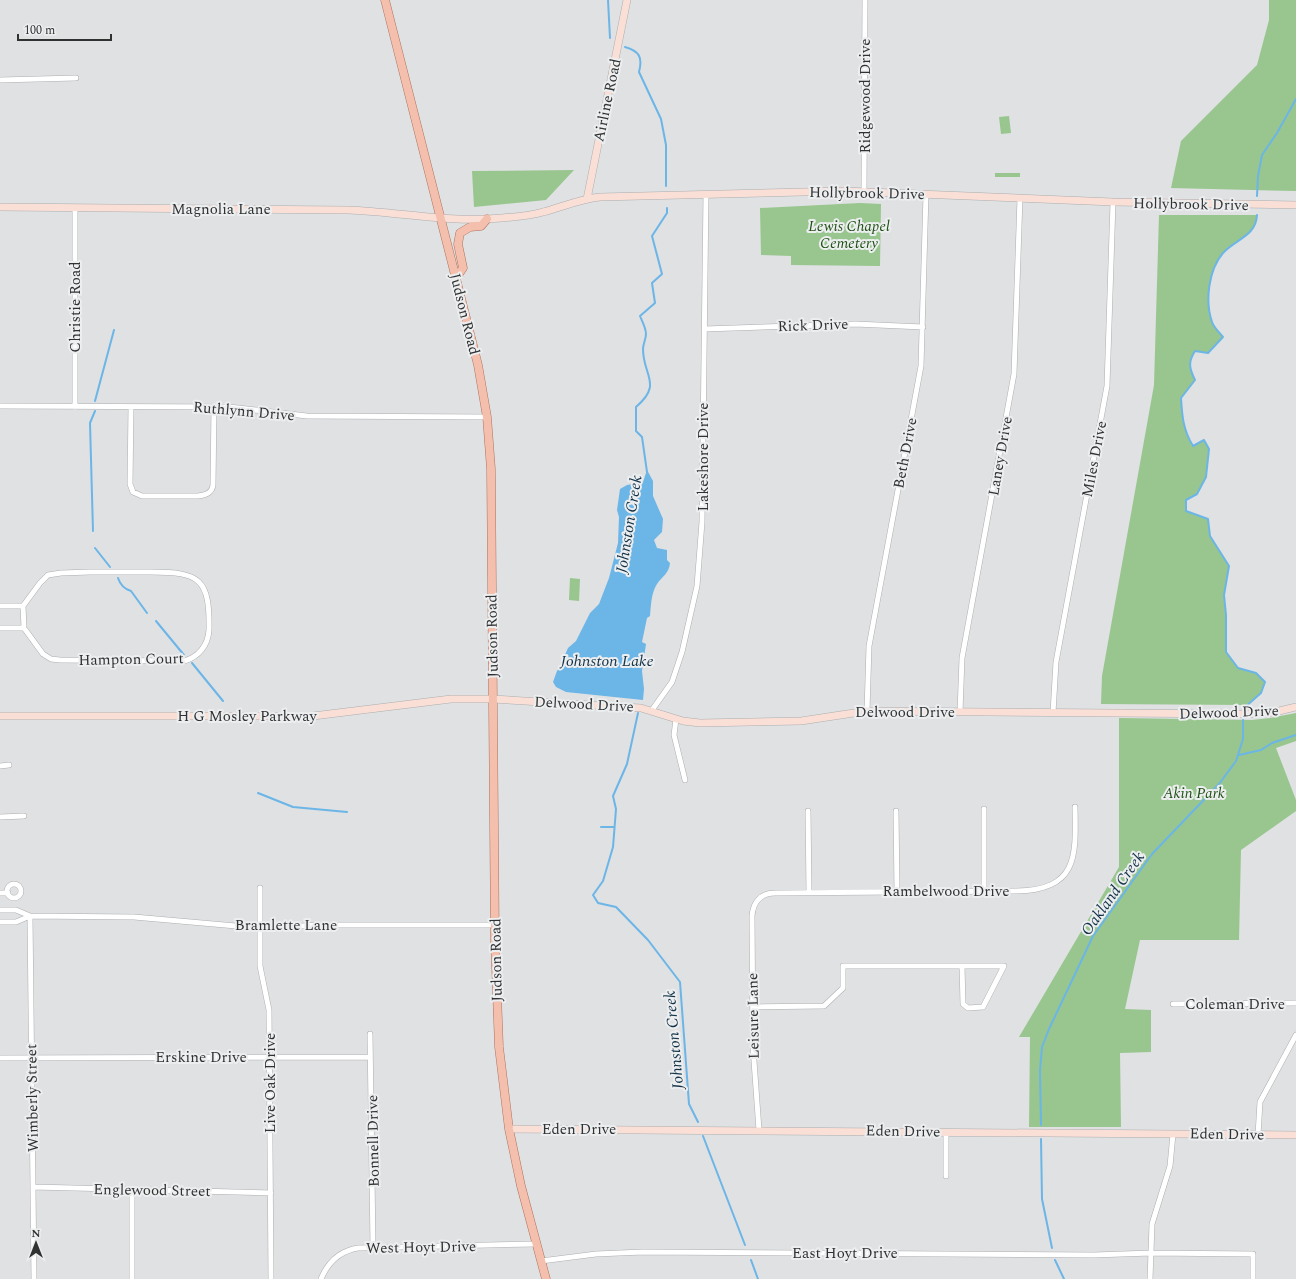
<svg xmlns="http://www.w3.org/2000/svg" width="1296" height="1279" font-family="Spectral,serif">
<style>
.green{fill:#98c68e}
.water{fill:#6cb5e7}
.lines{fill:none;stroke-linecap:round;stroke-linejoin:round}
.stream{stroke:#6cb5e7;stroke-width:2}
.street-casing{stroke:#acaeb0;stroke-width:6}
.secondary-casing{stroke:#acaeb0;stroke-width:8}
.primary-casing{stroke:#ac725e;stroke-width:9}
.street{stroke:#fff;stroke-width:5}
.secondary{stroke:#fadfd6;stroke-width:7}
.primary{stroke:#f5bfad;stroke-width:8}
.labels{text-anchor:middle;stroke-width:4;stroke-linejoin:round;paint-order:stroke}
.street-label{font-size:15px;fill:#303131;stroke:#eceef0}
.park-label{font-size:15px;font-style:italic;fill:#1f5114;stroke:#eceef0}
.water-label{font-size:16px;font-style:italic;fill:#133348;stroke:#eceef0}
</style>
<rect width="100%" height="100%" fill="#dfe1e3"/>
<path class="green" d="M 1269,0 L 1296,0 L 1296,191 L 1171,188 L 1181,141 L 1257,65 L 1269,20 Z
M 1009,116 L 1011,133 L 1001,134 L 999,117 Z
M 574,170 L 546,200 L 474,207 L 472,171 Z
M 995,173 L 1020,173 L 1020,177 L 995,177 Z
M 860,203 L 881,204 L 880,266 L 791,265 L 791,256 L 761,255 L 760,208 Z
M 1159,215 L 1257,215 C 1256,236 1235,239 1224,252 C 1209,270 1205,301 1212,322 C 1214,328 1220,333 1223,337 L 1208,353 L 1195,351 C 1188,362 1189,369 1195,380 L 1181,398 C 1182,415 1183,431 1192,446 L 1204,440 L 1209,449 L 1206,477 L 1197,494 L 1186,500 L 1186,511 L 1208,519 L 1210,536 L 1229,566 L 1224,595 L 1226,615 L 1226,652 L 1238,668 L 1256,673 L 1265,682 L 1261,693 L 1246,705 L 1101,704 L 1102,676 L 1154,385 Z
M 570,578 L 580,579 L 579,601 L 569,600 Z
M 1296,713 L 1296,741 L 1276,748 L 1296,800 L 1296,811 L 1241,850 L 1239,940 L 1140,940 L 1125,1009 L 1151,1010 L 1151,1052 L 1120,1053 L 1121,1127 L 1029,1127 L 1030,1037 L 1019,1037 L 1119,867 L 1119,718 L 1252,720 L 1270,718 Z"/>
<path class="water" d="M 647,470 L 653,481 L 653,496 L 663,519 L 662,532 L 654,540 L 657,548 L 667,550 L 667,560 L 670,563 C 669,574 662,576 657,584 C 651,593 651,606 650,616 L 647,618 L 642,642 L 646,644 L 642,671 L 644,689 L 643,700 L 566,692 L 556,687 L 553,682 L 557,671 L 563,663 L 564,657 L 568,648 L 576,641 L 590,613 L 599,604 L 609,578 L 618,543 L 619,517 L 617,510 L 620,489 L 627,485 L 643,482 Z"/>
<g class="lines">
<path class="stream" d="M 608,0 L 610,38
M 625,47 C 639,51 643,57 639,72 L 661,119 L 666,145 L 666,186
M 1257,196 L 1258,176 L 1262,155 L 1277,133 L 1296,99
M 95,401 L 114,330
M 647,472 L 642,437 L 636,431 L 636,407 C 663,384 643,376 643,349 C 643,344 646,339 646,334 C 646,328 642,321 640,316 L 655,303 L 652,283 L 662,274 L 652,236 L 667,213 L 667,208
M 93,531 L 90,423 L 95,411
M 95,548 L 110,567
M 118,578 C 120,584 124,589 131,591 L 147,613
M 156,621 L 184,655
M 192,663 L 223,701
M 1244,708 L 1261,693 L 1265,682 L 1256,673 L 1238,668 L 1226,652 L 1226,615 L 1224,595 L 1229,566 L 1210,536 L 1208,519 L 1186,511 L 1186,500 L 1197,494 L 1206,477 L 1209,449 L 1204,440 L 1193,446 C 1183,430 1182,415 1181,398 L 1195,380 C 1189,368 1188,362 1195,351 L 1208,353 L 1223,337 C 1220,333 1214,328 1212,322 C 1205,302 1208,269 1224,252 C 1236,239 1256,236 1257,215
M 638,713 L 627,764 L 613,796 L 616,809 L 613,847 L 603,881 L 593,895 L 598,903 L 616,907 L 648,940 L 680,982 L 689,1104 L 698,1122
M 1239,755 L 1261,750 L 1272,743 L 1296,735
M 258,793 L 293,807 L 347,812
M 601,827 L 614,827
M 1041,1125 L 1040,1070 L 1042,1047 L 1049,1029 L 1093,936 L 1152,854 L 1219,784 L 1236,761 L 1243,739 L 1243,720
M 703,1136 L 745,1245
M 1041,1139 L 1042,1199 L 1052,1248
M 751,1260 L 758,1279
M 1055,1260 L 1064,1279"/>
<g class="street-casing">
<path id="street" d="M 0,80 L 76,78
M 864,191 L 865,0
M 75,208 L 75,407
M 704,329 L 855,324 L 923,327
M 0,406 L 229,407 L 307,416 L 487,417
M 131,407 L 130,484 L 133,492 L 142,496 L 198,496 C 206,495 212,493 213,485 L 214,407
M 90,572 C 110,572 131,572 151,572 C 200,572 210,579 209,630 C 208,645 199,657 184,661 L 60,660 L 51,659 L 43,654 L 24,628 L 23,606 L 40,583 L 48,575 L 61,573 Z
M 0,606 L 23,606
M 0,628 L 24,628
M 652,710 L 672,682 L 682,652 L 697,586 L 702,522 L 706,194
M 867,711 L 869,646 L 921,366 L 926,194
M 960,712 L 962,658 L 1014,374 L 1020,198
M 1053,713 L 1056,662 L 1107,386 L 1113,202
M 676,719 L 674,735 L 685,780
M 0,766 L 9,765
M 984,809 L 984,891
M 808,811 L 809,892
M 896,811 L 897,892
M 0,817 L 24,816
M7 891a7 7 0 1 1 14 0a7 7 0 1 1-14 0Z
M 260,888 L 260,966 L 269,1010 L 271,1279
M 0,893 L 8,893
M 0,910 L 16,910 L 30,916 L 134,917 L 260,928 L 322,925 L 495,925
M 30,916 L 34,1279
M 0,922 L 16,922 L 30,916
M 962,966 L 1004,966 L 983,1007 L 968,1008 L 963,1004 Z
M 1173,1004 L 1296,1003
M 753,1007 L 824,1006 L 843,988 L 843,966 L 962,966
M 370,1034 L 373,1247
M 0,1058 L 370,1057
M 759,1130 L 753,1047 L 752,916 C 753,902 761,893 775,893 L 1017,891 C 1078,890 1076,856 1075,807
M 1258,1135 L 1260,1102 L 1296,1035
M 946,1176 L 946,1132
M 33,1187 L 271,1193
M 541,1261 L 596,1254 L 643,1252 L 1094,1255 L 1151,1253 L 1253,1254 L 1253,1279
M 132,1279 L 132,1189
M 321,1279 C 328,1262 340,1251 358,1248 L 535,1244
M 1150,1279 L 1152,1224 L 1170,1166 L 1173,1134"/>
</g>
<g class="secondary-casing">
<path id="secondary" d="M 587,199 L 627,0
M 0,207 L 348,210 C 400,212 450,223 501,218 C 515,217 530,216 543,212 C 562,207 580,199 600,197 L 844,191 L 1113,202 L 1296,205
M 0,716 L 313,716 L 451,699 L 493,699 L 641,708 L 683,721 L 700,723 L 801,721 L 867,711 L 1245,714 L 1271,713 L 1296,707
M 509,1129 L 1296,1135"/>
</g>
<g class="primary-casing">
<path id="primary" d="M 385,0 L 478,365 L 487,417 L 491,469 L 495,942 L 499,1047 L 509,1129 L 521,1186 L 546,1279
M 456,278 L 463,268 L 458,244 L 460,233 L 470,227 L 481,226 L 487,219"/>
</g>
<use href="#street" class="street"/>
<use href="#secondary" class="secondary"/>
<use href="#primary" class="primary"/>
</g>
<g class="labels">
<g class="street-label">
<text transform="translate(865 96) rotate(-90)" y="5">Ridgewood Drive</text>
<text transform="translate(607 100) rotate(-78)" y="5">Airline Road</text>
<text transform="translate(867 193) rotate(1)" y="5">Hollybrook Drive</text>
<text transform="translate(1191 204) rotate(1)" y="5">Hollybrook Drive</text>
<text x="221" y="214">Magnolia Lane</text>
<text transform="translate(75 307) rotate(-90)" y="5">Christie Road</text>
<text transform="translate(465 314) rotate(76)" y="5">Judson Road</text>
<text transform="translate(813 325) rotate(-2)" y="5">Rick Drive</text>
<text transform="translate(244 411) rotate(5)" y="5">Ruthlynn Drive</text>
<text transform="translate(905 453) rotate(-79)" y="5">Beth Drive</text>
<text transform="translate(1000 456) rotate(-80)" y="5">Laney Drive</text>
<text transform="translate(703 457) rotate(-90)" y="5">Lakeshore Drive</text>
<text transform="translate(1094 459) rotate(-79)" y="5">Miles Drive</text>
<text transform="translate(492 636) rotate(-91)" y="5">Judson Road</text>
<text transform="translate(131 659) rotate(-1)" y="5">Hampton Court</text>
<text transform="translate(584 704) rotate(3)" y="5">Delwood Drive</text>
<text x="905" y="717">Delwood Drive</text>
<text transform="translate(1229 712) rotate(-2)" y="5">Delwood Drive</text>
<text x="247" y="721">H G Mosley Parkway</text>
<text x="946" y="896">Rambelwood Drive</text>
<text x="286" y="930">Bramlette Lane</text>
<text transform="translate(496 960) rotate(-91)" y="5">Judson Road</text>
<text x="1235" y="1009">Coleman Drive</text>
<text transform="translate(753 1016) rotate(-91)" y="5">Leisure Lane</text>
<text x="201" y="1062">Erskine Drive</text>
<text transform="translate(270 1083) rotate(-90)" y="5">Live Oak Drive</text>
<text transform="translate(32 1098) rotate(-91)" y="5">Wimberly Street</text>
<text x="579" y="1134">Eden Drive</text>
<text transform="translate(903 1131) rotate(1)" y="5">Eden Drive</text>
<text transform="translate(1227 1134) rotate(1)" y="5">Eden Drive</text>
<text transform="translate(373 1141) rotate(-91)" y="5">Bonnell Drive</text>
<text transform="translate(152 1190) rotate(1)" y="5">Englewood Street</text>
<text transform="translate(421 1247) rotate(-1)" y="5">West Hoyt Drive</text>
<text x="845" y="1258">East Hoyt Drive</text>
</g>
<g class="park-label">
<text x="849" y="231">Lewis Chapel<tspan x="849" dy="17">Cemetery</tspan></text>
<text x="1194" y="798">Akin Park</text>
</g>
<g class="water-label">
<text transform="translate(628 524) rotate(-81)" y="6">Johnston Creek</text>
<text x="607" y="666">Johnston Lake</text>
<text transform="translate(1112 893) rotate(-55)" y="6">Oakland Creek</text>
<text transform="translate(673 1040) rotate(-95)" y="6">Johnston Creek</text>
</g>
</g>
<g transform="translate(36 1243)" stroke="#eceef0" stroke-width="3" paint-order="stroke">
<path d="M0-3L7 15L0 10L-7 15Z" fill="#303131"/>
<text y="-6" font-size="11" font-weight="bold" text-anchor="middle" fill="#303131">N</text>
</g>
<path d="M18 34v6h93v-6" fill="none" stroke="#303131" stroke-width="2"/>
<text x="24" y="34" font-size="12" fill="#303131" stroke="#eceef0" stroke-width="3" paint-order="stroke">100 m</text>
</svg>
